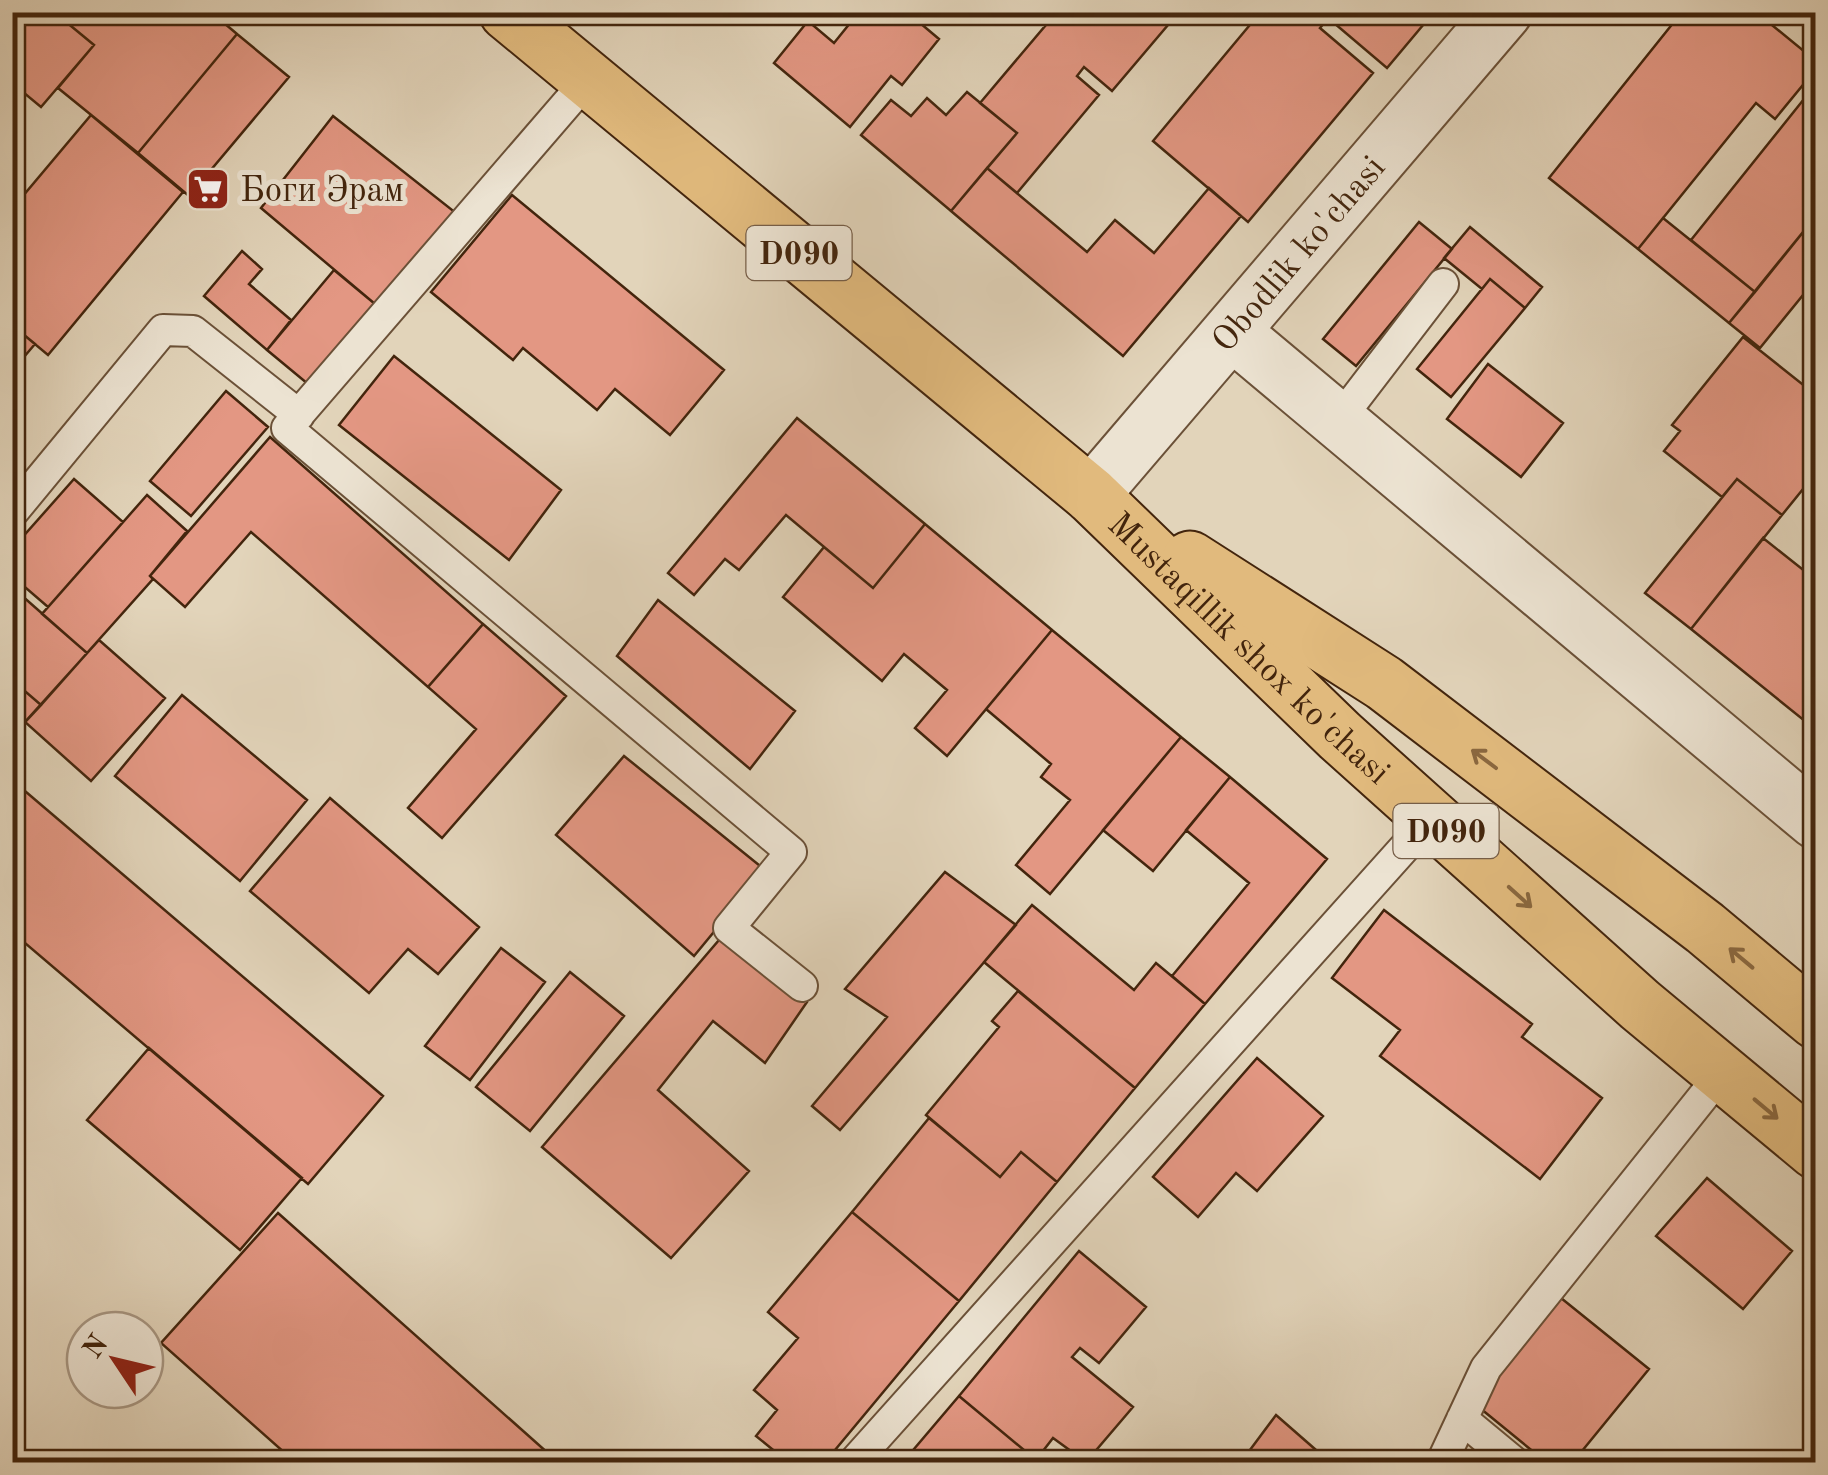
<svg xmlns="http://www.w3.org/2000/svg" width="1828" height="1475" font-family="'Old Standard TT',serif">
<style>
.building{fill:#e39783;stroke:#43250d;stroke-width:2.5}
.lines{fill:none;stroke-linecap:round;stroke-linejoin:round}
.lane-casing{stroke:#6b5138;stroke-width:34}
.street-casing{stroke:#6b5138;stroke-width:59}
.primary-casing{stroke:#43250d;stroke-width:59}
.lane{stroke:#ece3d2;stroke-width:30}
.street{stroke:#ece3d2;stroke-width:55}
.primary{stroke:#e1ba7d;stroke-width:55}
.oneway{stroke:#8a683f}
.labels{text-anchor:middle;stroke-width:10;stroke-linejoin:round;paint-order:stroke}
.shield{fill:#ece3d2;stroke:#765e48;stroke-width:2.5}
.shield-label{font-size:32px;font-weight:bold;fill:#43250d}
.poi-label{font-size:35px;fill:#43250d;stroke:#ece3d2;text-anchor:start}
.street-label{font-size:35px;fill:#43250d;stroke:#ece3d2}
</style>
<rect width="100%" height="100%" fill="#e2d4ba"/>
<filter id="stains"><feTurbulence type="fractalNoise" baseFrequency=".002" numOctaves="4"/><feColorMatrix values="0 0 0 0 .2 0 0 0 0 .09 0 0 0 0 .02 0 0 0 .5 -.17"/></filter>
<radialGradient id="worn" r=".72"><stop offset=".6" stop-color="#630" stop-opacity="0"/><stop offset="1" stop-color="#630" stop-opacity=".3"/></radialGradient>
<path class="building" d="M 12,12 L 54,12 L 94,45 L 41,107 L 12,83 Z
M 54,12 L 211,12 L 237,34 L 138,153 L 58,88 L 94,45 Z
M 859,12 L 907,12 L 939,39 L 902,85 L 891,76 L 850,127 L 774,63 L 808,21 L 834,43 Z
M 1030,12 L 1179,12 L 1112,91 L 1084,67 L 1077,76 L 1099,95 L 1017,193 L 987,168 L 1017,133 L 980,103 L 1045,26 Z
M 1274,12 L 1313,12 L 1325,22 L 1320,28 L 1373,73 L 1248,222 L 1153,141 L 1259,14 L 1267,21 Z
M 1321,12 L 1434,12 L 1387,68 Z
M 1682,12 L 1756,12 L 1816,61 L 1816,69 L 1775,119 L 1756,103 L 1638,249 L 1549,178 Z
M 237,34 L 289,77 L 189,196 L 138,153 Z
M 1816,84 L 1816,216 L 1755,292 L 1691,240 Z
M 967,92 L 1017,133 L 951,211 L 861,135 L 891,100 L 911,116 L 927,98 L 946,115 Z
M 91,115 L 183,192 L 48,355 L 12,325 L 12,209 Z
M 333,116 L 461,217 L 375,304 L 261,208 Z
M 987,168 L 1087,252 L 1115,220 L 1154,253 L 1209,188 L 1241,216 L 1123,356 L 951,211 Z
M 512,195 L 724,370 L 670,435 L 615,389 L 597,410 L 523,348 L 513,360 L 431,292 Z
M 1816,216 L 1816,279 L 1760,348 L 1729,323 Z
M 1663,218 L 1755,292 L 1729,323 L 1638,249 Z
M 1419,222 L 1452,249 L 1356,366 L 1323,339 Z
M 1470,227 L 1542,287 L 1525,308 L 1490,279 L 1482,289 L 1444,258 Z
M 242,251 L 262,269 L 249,284 L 291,320 L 267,350 L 204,296 Z
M 334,270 L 375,304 L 308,384 L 267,350 Z
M 1490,279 L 1525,308 L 1451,397 L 1417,369 Z
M 12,325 L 35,344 L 12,371 Z
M 1743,337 L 1816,395 L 1816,473 L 1782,515 L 1737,479 L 1722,497 L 1664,451 L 1680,431 L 1672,425 Z
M 394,356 L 561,490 L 509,560 L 339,425 Z
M 1488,364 L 1563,423 L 1521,477 L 1447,419 Z
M 226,391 L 268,427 L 191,516 L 150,481 Z
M 797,418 L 925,524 L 873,588 L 786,515 L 739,570 L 725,559 L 694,595 L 668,573 Z
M 270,437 L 483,624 L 428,687 L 251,532 L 185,607 L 150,576 Z
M 74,479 L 123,522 L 48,607 L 12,576 L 12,549 Z
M 1737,479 L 1782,515 L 1691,629 L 1645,593 Z
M 147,495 L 187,531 L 150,576 L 153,579 L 87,653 L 42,614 Z
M 925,524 L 1052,630 L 947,756 L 915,728 L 947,690 L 904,654 L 882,681 L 783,597 L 824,547 L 873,588 Z
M 1763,538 L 1816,580 L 1816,730 L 1691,629 Z
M 12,587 L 87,653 L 41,705 L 12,680 Z
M 658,600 L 795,711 L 750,769 L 617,656 Z
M 483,624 L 566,696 L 442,838 L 408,808 L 476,729 L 428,687 Z
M 1052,630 L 1181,737 L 1050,894 L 1016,865 L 1070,800 L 1041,777 L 1051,764 L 986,709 Z
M 99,640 L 165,698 L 91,781 L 25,722 Z
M 12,680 L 41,705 L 12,736 Z
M 182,695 L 307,800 L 240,881 L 115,776 Z
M 1181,737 L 1230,777 L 1153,871 L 1103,830 Z
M 624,756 L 765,870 L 694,956 L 556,835 Z
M 1230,777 L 1327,859 L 1205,1004 L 1172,976 L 1249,883 L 1186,830 Z
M 12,780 L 383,1096 L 308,1184 L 12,932 Z
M 330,798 L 479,927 L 438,974 L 408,949 L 369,993 L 250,891 Z
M 945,872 L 1016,925 L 840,1130 L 812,1106 L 887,1017 L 845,989 Z
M 1032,905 L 1134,990 L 1156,963 L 1205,1004 L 1135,1088 L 984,962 Z
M 1384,910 L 1532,1024 L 1522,1037 L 1602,1098 L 1540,1179 L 1380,1056 L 1400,1030 L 1332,978 Z
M 725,933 L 807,1002 L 765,1063 L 713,1021 L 658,1090 L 749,1171 L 671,1258 L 542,1147 Z
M 501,948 L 545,982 L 470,1080 L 425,1046 Z
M 570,972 L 624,1016 L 530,1131 L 476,1087 Z
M 1018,991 L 1135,1088 L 1057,1182 L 1021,1152 L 1000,1177 L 926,1115 L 999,1027 L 992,1021 Z
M 149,1048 L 302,1178 L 240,1250 L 87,1120 Z
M 1257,1058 L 1323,1116 L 1257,1191 L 1236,1173 L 1198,1217 L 1153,1177 Z
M 929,1118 L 1000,1177 L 1021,1152 L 1057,1182 L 959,1301 L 852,1212 Z
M 1707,1178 L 1792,1251 L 1743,1309 L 1656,1236 Z
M 852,1212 L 959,1301 L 825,1462 L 788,1462 L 756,1436 L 777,1410 L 754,1390 L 798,1338 L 768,1312 Z
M 278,1213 L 558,1462 L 295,1462 L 161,1343 Z
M 1079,1251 L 1146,1307 L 1099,1363 L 1080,1348 L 1072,1357 L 1133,1407 L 1086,1462 L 1053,1438 L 1036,1460 L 959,1396 Z
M 1561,1298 L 1649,1369 L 1573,1462 L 1546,1462 L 1475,1404 Z
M 959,1396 L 1036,1460 L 1039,1462 L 903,1462 Z
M 1276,1415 L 1316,1450 L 1306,1462 L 1241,1462 Z"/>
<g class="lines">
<g class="lane-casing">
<path id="lane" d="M 589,78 L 287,428 L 791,852 L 729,928 L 802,986
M 1338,421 L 1443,284
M 12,513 L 163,330 L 193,331 L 299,415
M 1462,1419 L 1514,1462
M 854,1462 L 1431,818
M 1442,1462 L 1486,1368 L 1722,1073"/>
</g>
<g class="street-casing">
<g id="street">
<path d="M 1232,332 L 1816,821"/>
<path id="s1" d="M 1091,495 L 1504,12"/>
</g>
</g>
<g class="primary-casing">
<g id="primary">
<path id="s2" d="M 507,12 L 1091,495 L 1340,736 L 1640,1005 L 1816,1151"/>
<path d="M 1190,559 L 1384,683 L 1705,928 L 1816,1021"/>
</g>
</g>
<use href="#lane" class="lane"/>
<use href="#street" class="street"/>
<use href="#primary" class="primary"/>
</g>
<defs><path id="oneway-shaft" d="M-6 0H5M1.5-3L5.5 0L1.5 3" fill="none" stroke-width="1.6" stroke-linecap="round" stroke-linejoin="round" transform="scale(2.5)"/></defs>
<g class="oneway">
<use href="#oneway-shaft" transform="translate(1484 759) rotate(-143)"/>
<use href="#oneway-shaft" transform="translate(1520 897) rotate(42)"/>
<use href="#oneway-shaft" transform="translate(1741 958) rotate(-140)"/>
<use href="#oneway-shaft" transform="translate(1766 1109) rotate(40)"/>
</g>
<defs>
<g id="supermarket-square" transform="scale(2.25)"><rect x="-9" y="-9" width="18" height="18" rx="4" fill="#8f2418" stroke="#ece3d2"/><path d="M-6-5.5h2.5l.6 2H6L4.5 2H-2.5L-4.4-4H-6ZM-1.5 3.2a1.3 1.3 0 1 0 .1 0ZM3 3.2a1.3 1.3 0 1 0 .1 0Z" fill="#fff"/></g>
</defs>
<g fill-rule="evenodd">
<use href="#supermarket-square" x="208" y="189"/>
</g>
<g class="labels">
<g class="shield">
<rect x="746.5" y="226" width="105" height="54" rx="8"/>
<rect x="1393.5" y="804" width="105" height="54" rx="8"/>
</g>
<g class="shield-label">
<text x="799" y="264">D090</text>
<text x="1446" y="842">D090</text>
</g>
<g class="poi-label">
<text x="240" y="201">Боги Эрам</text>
</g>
<g class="street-label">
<text dy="12" stroke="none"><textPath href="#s1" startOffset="318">Obodlik ko'chasi</textPath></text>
<text dy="12" stroke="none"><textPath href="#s2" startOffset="978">Mustaqillik shox ko'chasi</textPath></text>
</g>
</g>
<rect width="1828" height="1475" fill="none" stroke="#e2d4ba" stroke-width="50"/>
<rect x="15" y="15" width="1798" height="1445" fill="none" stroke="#43250d" stroke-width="5"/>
<rect x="25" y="25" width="1778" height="1425" fill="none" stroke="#43250d" stroke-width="2.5"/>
<g transform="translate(115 1360) rotate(305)"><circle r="48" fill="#ece3d2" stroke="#a89783" stroke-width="2.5"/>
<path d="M0-8L18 38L0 25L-18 38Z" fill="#8f2418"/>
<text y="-15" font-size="28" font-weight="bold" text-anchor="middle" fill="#43250d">N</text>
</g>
<rect width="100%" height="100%" filter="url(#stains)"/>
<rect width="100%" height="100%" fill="url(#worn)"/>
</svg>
